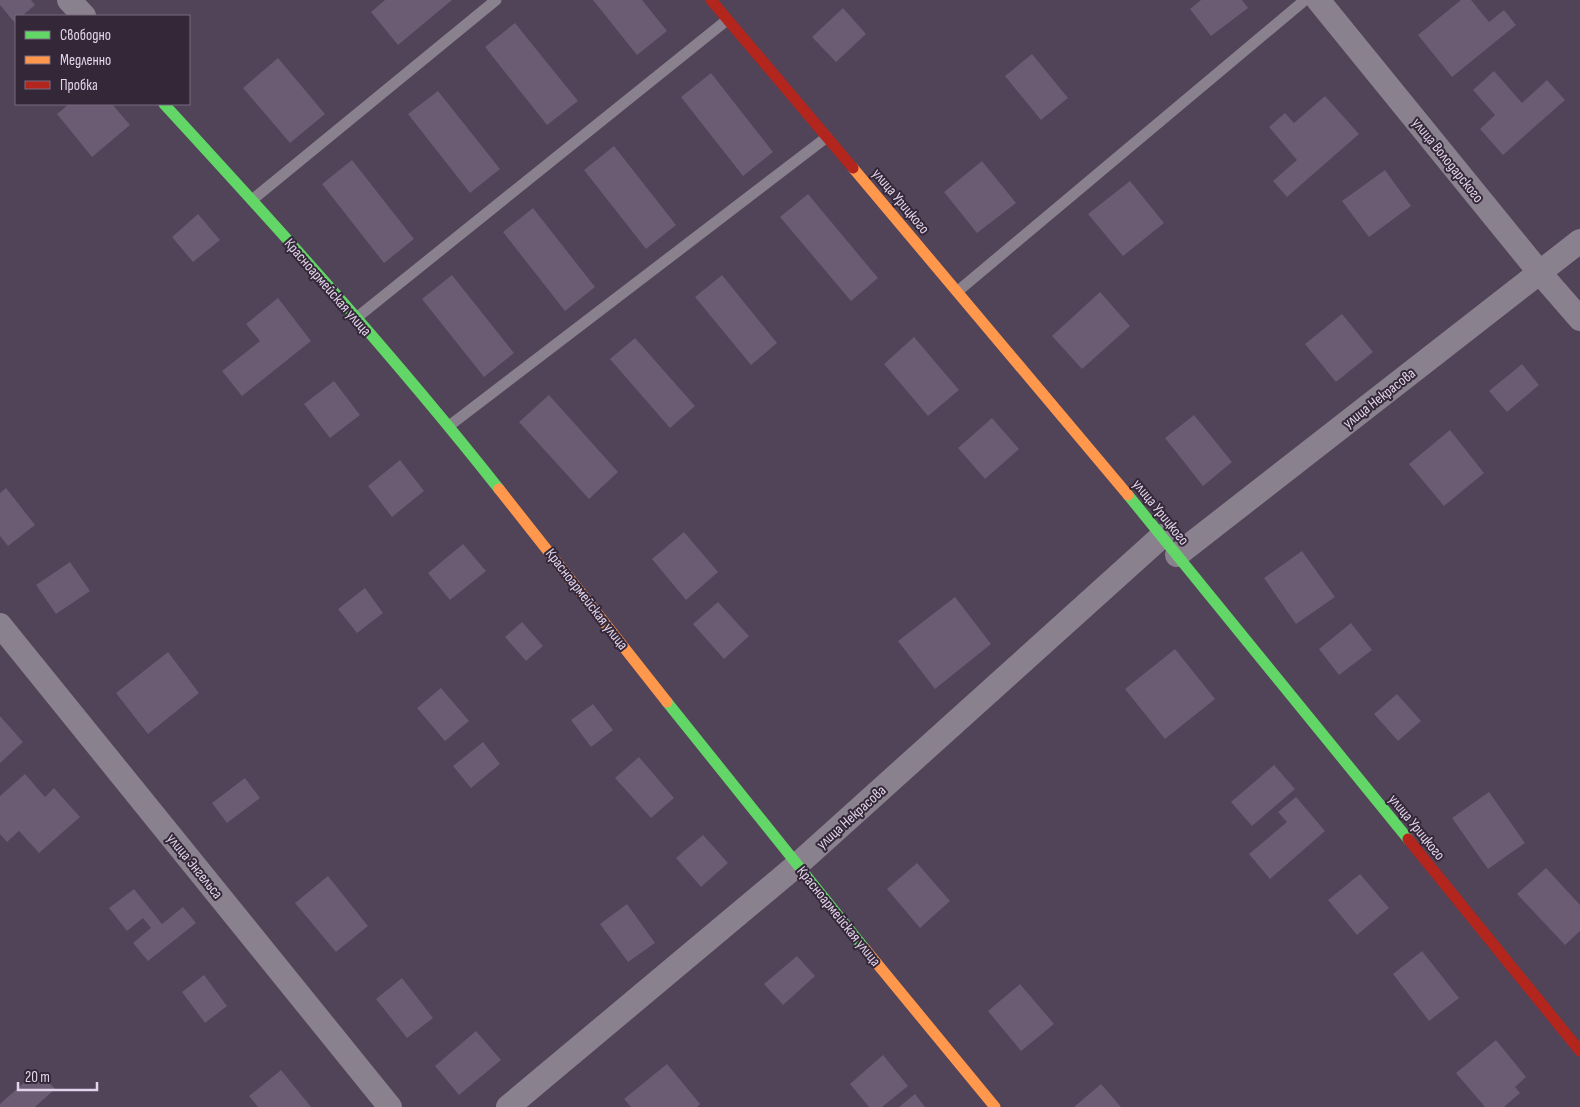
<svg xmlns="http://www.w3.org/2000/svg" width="1580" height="1107" font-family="'Sofia Sans Condensed',sans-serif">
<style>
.building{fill:#6b5b73}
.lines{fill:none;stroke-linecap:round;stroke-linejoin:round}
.lane{stroke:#8a818f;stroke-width:11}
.street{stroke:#8a818f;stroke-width:24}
.fast{stroke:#63d668;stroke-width:11}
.slow{stroke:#ff974d;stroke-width:11}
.jam{stroke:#b3261e;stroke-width:11}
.labels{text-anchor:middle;stroke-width:4;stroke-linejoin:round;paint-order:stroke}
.street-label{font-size:15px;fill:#e2d4ea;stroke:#332738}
</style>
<rect width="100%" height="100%" fill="#514358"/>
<path class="building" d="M 0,0 L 31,0 L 35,5 L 22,16 L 16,16 L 16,21 L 14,22 L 0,5 Z
M 385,0 L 452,0 L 398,45 L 371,12 Z
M 593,0 L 642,0 L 667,31 L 637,55 Z
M 1201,0 L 1242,0 L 1248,8 L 1211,36 L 1190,9 Z
M 1461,0 L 1471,0 L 1489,22 L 1504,10 L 1516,25 L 1452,77 L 1418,35 Z
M 843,8 L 866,34 L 836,62 L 812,37 Z
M 515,23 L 578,101 L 547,125 L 485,47 Z
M 1032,54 L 1068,98 L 1041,120 L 1005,76 Z
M 278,58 L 325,114 L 290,143 L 243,88 Z
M 1494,71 L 1522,103 L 1547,80 L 1565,100 L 1503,155 L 1480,129 L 1495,115 L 1473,90 Z
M 711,73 L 773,152 L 743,176 L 681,97 Z
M 438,91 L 500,169 L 470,193 L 408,114 Z
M 1325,96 L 1359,134 L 1287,197 L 1273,181 L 1297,160 L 1269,127 L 1285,113 L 1294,123 Z
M 69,104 L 112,104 L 130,125 L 92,157 L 57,114 Z
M 614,146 L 676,225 L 646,249 L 584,170 Z
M 352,160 L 414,239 L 384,263 L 322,184 Z
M 982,161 L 1016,203 L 977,233 L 944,192 Z
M 1385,170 L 1411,206 L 1369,237 L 1342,201 Z
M 1130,181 L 1164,223 L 1123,256 L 1088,214 Z
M 808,194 L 878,278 L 851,301 L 780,217 Z
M 533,208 L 595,287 L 565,311 L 503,232 Z
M 198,214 L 220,240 L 193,262 L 172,237 Z
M 452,275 L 514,353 L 484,377 L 422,299 Z
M 722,275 L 777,343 L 751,365 L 695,297 Z
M 1100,292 L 1130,326 L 1082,369 L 1052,336 Z
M 278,298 L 311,341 L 242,396 L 222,371 L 260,341 L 246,324 Z
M 1342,314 L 1373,352 L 1336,382 L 1305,344 Z
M 914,337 L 959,390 L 928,416 L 884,364 Z
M 635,338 L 695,406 L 670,428 L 610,359 Z
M 1522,364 L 1539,385 L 1507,412 L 1489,391 Z
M 334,381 L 360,415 L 330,438 L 304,404 Z
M 549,395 L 618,472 L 589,499 L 519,422 Z
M 1194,415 L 1232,462 L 1203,486 L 1165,438 Z
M 992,418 L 1019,449 L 985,479 L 958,448 Z
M 1450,430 L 1484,473 L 1444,506 L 1409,464 Z
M 400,460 L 424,491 L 392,517 L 368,486 Z
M 6,488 L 35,525 L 8,546 L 0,536 L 0,493 Z
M 684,532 L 718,572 L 686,600 L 652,559 Z
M 463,544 L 486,571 L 450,600 L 428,573 Z
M 1302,551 L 1335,597 L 1296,624 L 1264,578 Z
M 70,562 L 90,591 L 56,614 L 36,585 Z
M 365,588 L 383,613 L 357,633 L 338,609 Z
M 955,597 L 991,644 L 935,689 L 898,641 Z
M 718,602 L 749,636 L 724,659 L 693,624 Z
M 522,622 L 543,646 L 526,661 L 505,637 Z
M 1351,623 L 1372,650 L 1339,675 L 1319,649 Z
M 1175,649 L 1215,699 L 1165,739 L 1125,689 Z
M 168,652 L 199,693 L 148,734 L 116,693 Z
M 441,688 L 469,721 L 445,741 L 417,708 Z
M 1397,694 L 1421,721 L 1398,741 L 1374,714 Z
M 593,704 L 613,730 L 591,747 L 571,720 Z
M 0,716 L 23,742 L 0,763 Z
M 483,742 L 500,764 L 471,788 L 453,766 Z
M 639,757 L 674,798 L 651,818 L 615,778 Z
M 1274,765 L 1295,789 L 1252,826 L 1231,802 Z
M 25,774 L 45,797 L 54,788 L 80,817 L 39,853 L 19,831 L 7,842 L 0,834 L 0,796 Z
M 245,778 L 260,798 L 227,823 L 212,803 Z
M 1489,792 L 1525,843 L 1488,869 L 1452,818 Z
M 1296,797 L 1325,831 L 1270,879 L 1249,854 L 1287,822 L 1278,812 Z
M 703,835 L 728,863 L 701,887 L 676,858 Z
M 917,863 L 950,901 L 920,928 L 887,889 Z
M 1546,868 L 1580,905 L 1580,931 L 1565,945 L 1517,894 Z
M 1360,874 L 1389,908 L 1357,935 L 1328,900 Z
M 328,876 L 368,926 L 336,952 L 295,903 Z
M 134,889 L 162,924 L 183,907 L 196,923 L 148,961 L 133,943 L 151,928 L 143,918 L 127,931 L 109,908 Z
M 627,904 L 655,943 L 628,962 L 600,924 Z
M 1422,951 L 1459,998 L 1429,1021 L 1393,974 Z
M 797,956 L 815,976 L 783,1005 L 764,984 Z
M 204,975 L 227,1006 L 205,1023 L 182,992 Z
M 402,978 L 433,1018 L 407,1038 L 376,999 Z
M 1020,984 L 1054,1024 L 1021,1051 L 988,1011 Z
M 476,1031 L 501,1060 L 459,1095 L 435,1066 Z
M 1496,1040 L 1526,1077 L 1515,1087 L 1520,1093 L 1504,1107 L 1485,1107 L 1456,1073 Z
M 883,1055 L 908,1086 L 882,1107 L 869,1107 L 850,1084 Z
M 667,1064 L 700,1104 L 697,1107 L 631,1107 L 624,1099 Z
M 38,1070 L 55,1089 L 35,1107 L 0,1107 L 0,1104 Z
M 281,1070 L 311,1107 L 258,1107 L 249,1096 Z
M 1101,1084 L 1121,1107 L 1074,1107 Z
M 915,1094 L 925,1107 L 899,1107 Z"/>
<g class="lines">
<path class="lane" d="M 252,200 L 496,0
M 958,291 L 1305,0
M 355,319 L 727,20
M 449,426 L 827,137"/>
<path class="street" d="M 69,0 L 84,16
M 1318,0 L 1540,273 L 1580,319
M 1177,555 L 1580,241
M 0,625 L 390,1107
M 508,1107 L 797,865 L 1162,536"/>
<path class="fast" d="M 164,104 C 279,229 394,356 499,489
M 1128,495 L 1408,839
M 667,702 L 865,949"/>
<path class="slow" d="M 853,168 L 1128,495
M 499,489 L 667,702
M 865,949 L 995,1107"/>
<path class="jam" d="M 711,0 L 853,168
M 1408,839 L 1580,1051"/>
</g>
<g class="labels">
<g class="street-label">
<text transform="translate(1448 160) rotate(51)" y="5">улица Володарского</text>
<text transform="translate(901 201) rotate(50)" y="5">улица Урицкого</text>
<text transform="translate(328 287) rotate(49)" y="5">Красноармейская улица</text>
<text transform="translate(1379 398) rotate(-38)" y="5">улица Некрасова</text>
<text transform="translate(1161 512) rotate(51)" y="5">улица Урицкого</text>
<text transform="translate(587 599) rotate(52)" y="5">Красноармейская улица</text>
<text transform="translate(851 817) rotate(-42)" y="5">улица Некрасова</text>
<text transform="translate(1417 827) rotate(51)" y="5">улица Урицкого</text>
<text transform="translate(195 866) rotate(51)" y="5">улица Энгельса</text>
<text transform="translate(839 916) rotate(51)" y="5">Красноармейская улица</text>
</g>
</g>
<rect x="15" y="15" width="175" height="90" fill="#332738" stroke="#796c7f"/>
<rect x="25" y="31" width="25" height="8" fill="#63d668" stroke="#796c7f"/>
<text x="60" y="40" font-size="15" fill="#e2d4ea">Свободно</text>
<rect x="25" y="56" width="25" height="8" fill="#ff974d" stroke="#796c7f"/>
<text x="60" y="65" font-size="15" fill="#e2d4ea">Медленно</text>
<rect x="25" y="81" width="25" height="8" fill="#b3261e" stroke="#796c7f"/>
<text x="60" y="90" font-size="15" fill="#e2d4ea">Пробка</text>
<path d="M18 1082v8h79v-8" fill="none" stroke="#e2d4ea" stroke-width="2.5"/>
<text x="25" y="1082" font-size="15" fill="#e2d4ea" stroke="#332738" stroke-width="4" paint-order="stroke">20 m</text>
</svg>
